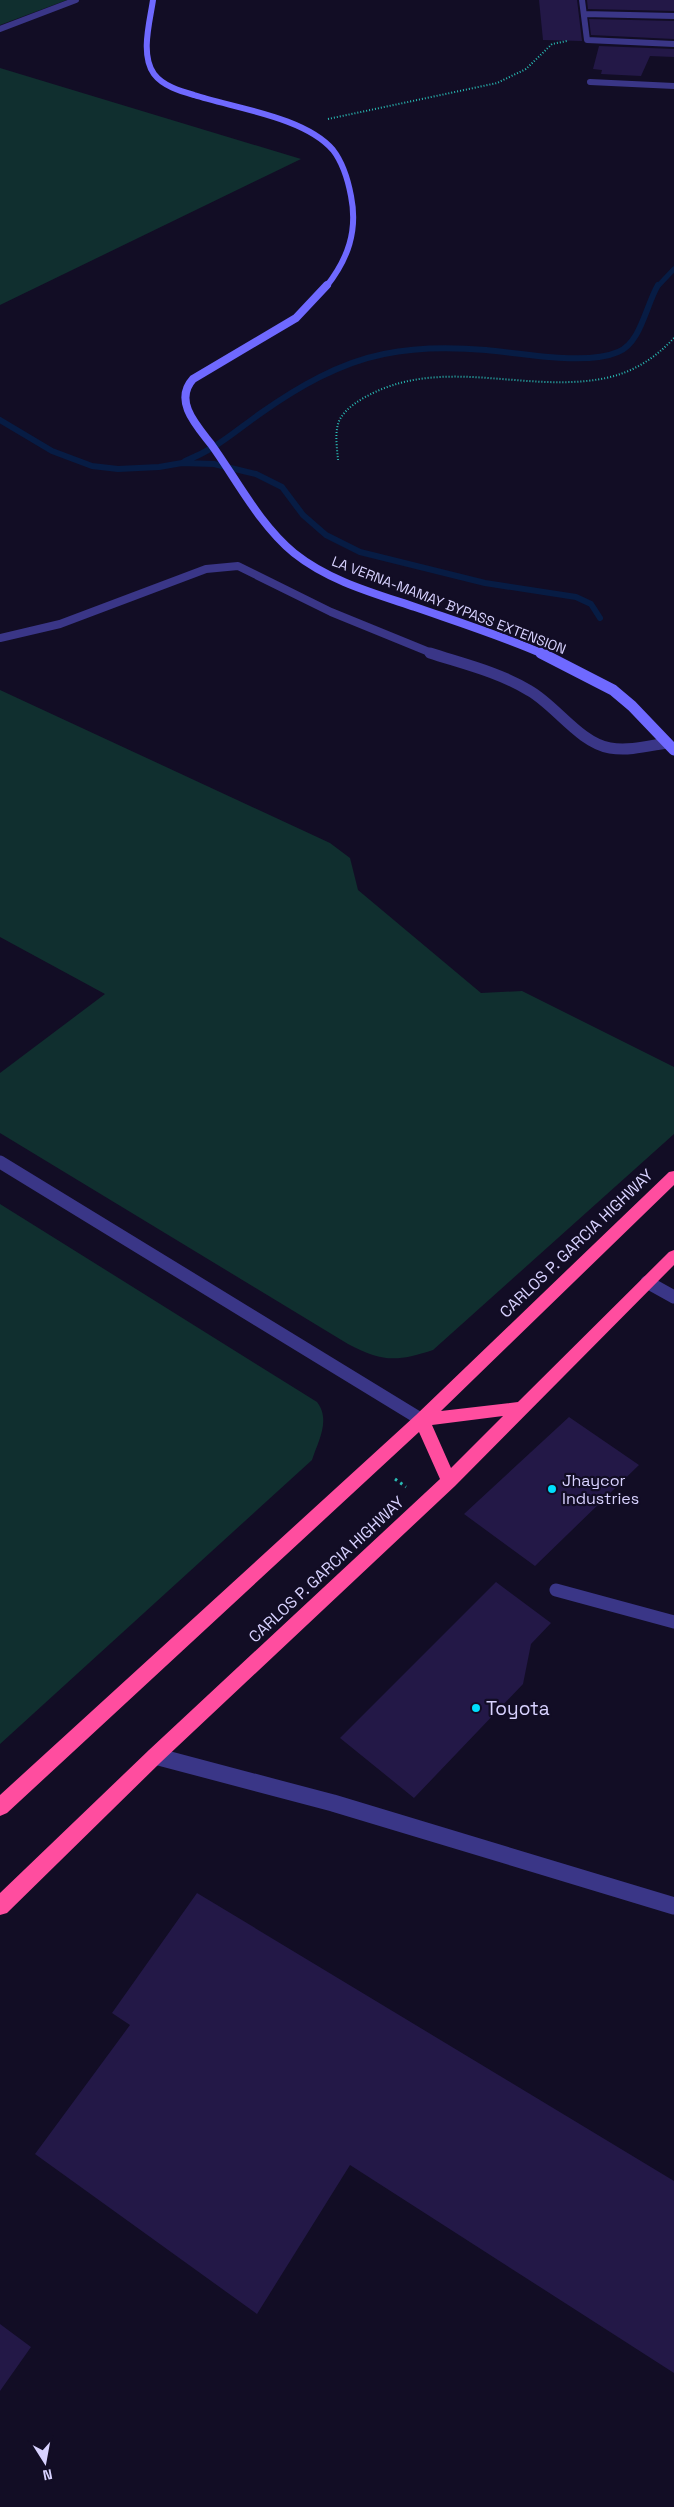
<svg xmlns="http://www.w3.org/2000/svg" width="674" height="2507" font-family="'Space Grotesk',sans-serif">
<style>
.green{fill:#102f2f}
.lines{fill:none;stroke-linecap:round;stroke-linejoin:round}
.stream-far1{stroke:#071c44;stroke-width:5}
.stream{stroke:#071c44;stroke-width:6}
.building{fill:#231847}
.path-far1{stroke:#29bcb5;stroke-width:2;stroke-dasharray:1 2;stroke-linecap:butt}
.path{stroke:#29bcb5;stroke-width:3;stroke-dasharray:2.5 4;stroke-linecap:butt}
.lane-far2{stroke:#3a3687;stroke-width:6}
.lane-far1{stroke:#3a3687;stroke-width:13}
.lane{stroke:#3a3687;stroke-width:17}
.street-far3{stroke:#3a3687;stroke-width:6}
.street-far2{stroke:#3a3687;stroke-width:8}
.street-far1{stroke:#3a3687;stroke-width:11}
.street{stroke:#3a3687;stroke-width:13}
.secondary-far2{stroke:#6f69ff;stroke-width:6}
.secondary-far1{stroke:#6f69ff;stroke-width:8}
.secondary{stroke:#6f69ff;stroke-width:11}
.highway{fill:#ff4d9f;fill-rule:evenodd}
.poi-dot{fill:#00dffd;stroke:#120d25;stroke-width:2}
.labels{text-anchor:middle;stroke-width:4.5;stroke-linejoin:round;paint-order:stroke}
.far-street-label{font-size:14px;fill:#d8d2ff;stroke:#120d25}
.street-label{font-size:16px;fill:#d8d2ff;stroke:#120d25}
.poi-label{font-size:16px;fill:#d8d2ff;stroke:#120d25;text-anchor:start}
.near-poi-label{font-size:19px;fill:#d8d2ff;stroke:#120d25;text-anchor:start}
</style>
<rect width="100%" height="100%" fill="#120d25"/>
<path class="green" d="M 0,0 L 67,0 L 0,25 Z
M 0,68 L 301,159 L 0,305 Z
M 0,690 L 330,843 L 350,858 L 358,890 L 481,993 L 522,991 L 674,1067 L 674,1134 L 433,1350 C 396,1362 383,1362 348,1344 L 0,1133 L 0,1073 L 105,994 L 0,937 Z
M 0,1204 L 317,1402 C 331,1420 318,1441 312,1460 L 0,1744 Z"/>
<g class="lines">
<path class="stream-far1" d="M 657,287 L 674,269"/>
<path class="stream" d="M 0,420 L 52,451 L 92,466 L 118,469 L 159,467 L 182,463 L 214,464 L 256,474 L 282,487 L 303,515 L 326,535 L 360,552 L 485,583 L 576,597 L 591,604 L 600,618
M 185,461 C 218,448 234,432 261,413 C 298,387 339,363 384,354 C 417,347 452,347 486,350 C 521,353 586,366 618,352 C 641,343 646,305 658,285"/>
</g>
<path class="building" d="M 539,0 L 577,0 L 582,41 L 543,40 Z
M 587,0 L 674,0 L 674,11 L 588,9 Z
M 589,19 L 674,21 L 674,39 L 591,35 Z
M 599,46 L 674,49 L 674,57 L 650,56 L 641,76 L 601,74 L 602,70 L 593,69 Z
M 569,1417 L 639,1465 L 535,1566 L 464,1514 Z
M 496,1582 L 551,1623 L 531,1644 L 523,1684 L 414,1798 L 340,1738 Z
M 197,1893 L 674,2181 L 674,2373 L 350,2165 L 257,2314 L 35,2154 L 130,2025 L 112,2013 Z
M 0,2324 L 31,2347 L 0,2391 Z"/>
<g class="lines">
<path class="path-far1" d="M 328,119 L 497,83 L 526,69 L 552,44 L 567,41
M 338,460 C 337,447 334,431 340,419 C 347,407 361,399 373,393 C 448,357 528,394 606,378 C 634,372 655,358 674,338"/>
<path class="path" d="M 395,1479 L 406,1487"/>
<path class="lane-far2" d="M 0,29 L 76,0"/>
<path class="lane-far1" d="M 556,1590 L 674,1622"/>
<path class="lane" d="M 155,1756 L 333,1803 L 674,1906"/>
<path class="street-far3" d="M 582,0 L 587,40 L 674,44
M 584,14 L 674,16
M 590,82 L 674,86"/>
<path class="street-far2" d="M 0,638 L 60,624 L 206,569 L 238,566 L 331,612 L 434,654"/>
<path class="street-far1" d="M 430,653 C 464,664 499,672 530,691 C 556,706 580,743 610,748 C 629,751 648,746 667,743"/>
<path class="street" d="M 0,1162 L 422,1420
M 647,1282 L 674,1297"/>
<path class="secondary-far2" d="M 153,0 C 150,21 140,55 154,74 C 163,86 180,91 194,95 C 234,108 305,117 333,150 C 343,163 348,180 351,196 C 358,231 348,259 326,287"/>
<path class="secondary-far1" d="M 327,285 L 296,318 L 193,379 C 173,401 197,426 211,444 C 237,480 259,524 294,553 C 329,581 373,593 415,607 C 458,622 502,636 543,654"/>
<path class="secondary" d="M 541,653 L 613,690 L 632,706 L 674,750"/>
<path class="highway" d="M 674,1171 L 674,1185 L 441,1411 L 518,1402 L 669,1252 L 674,1250 L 674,1265 L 455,1486 L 161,1762 L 7,1913 L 0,1915 L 0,1893 L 149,1750 L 440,1479 L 419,1432 L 7,1813 L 0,1816 L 0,1795 L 416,1415 L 669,1172 ZM 503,1416 L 451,1468 L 432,1425 Z"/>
</g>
<g class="poi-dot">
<circle cx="552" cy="1489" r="5"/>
<circle cx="476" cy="1708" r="5"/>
</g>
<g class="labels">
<g class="far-street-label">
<text transform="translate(449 605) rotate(21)" y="5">LA VERNA-MAMAY BYPASS EXTENSION</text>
</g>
<g class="street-label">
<text transform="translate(576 1243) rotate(-44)" y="6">CARLOS P. GARCIA HIGHWAY</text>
<text transform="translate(326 1569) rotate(-43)" y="6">CARLOS P. GARCIA HIGHWAY</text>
</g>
<g class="poi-label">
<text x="562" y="1486">Jhaycor<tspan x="562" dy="18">Industries</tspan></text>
</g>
<g class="near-poi-label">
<text x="486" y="1715">Toyota</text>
</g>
</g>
<g transform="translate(45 2462) rotate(169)" stroke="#120d25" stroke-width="4" paint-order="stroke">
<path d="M0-4L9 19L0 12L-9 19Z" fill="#d8d2ff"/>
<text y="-8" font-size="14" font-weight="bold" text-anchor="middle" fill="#d8d2ff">N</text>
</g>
</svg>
